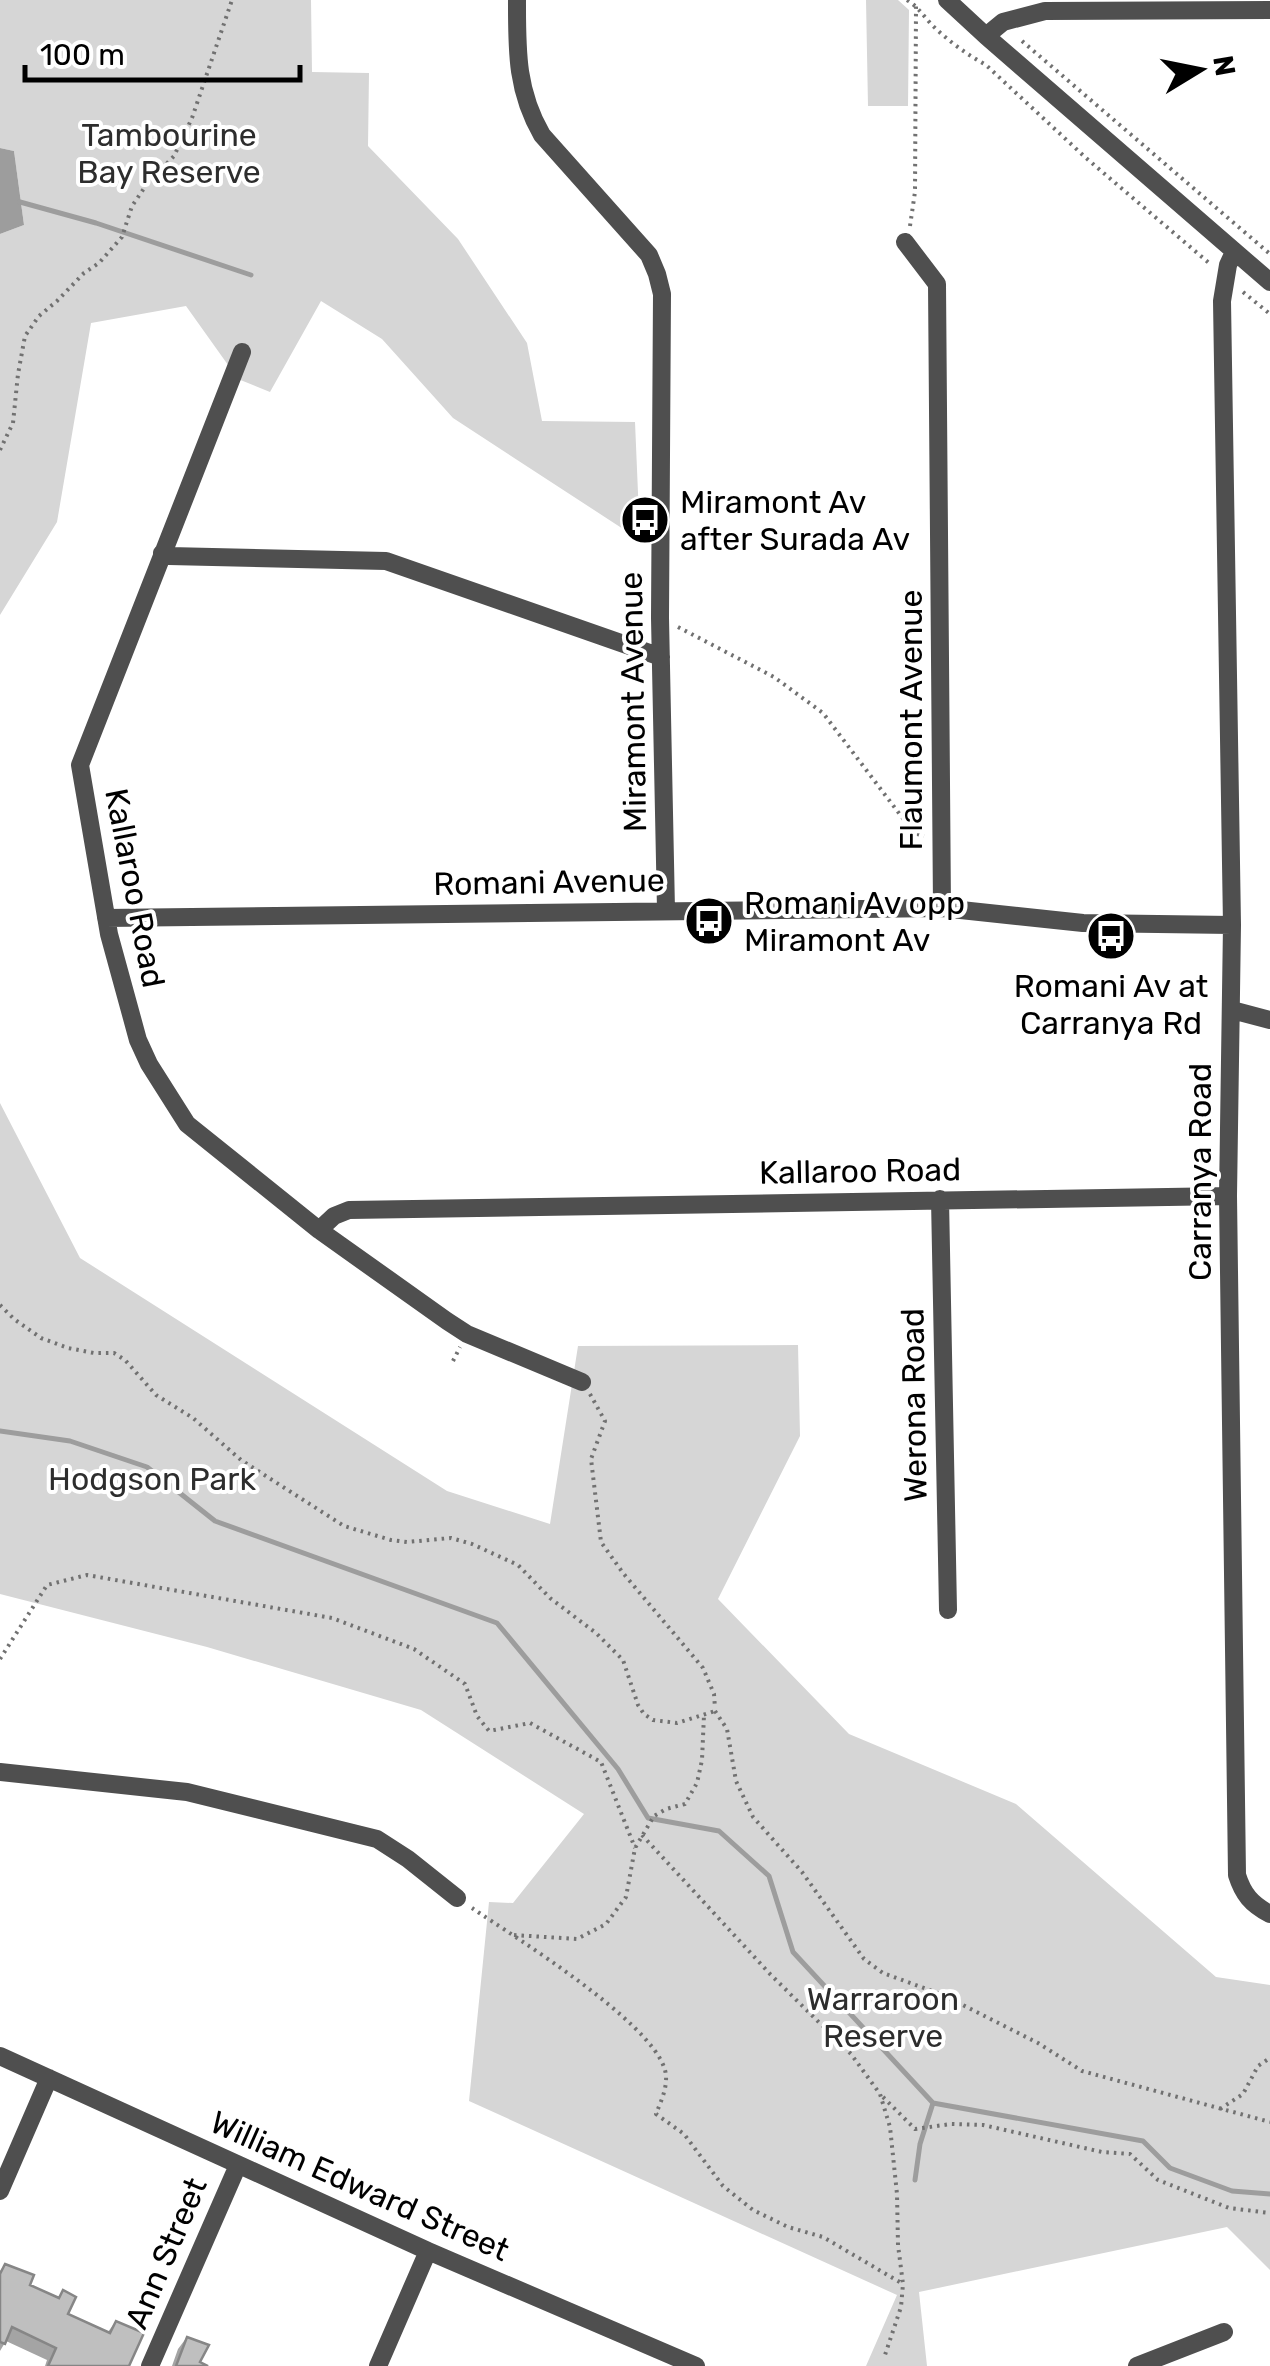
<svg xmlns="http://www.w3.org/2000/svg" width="1270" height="2366" font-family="Rubik,sans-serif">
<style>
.green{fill:#d6d6d6}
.water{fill:#9d9d9d}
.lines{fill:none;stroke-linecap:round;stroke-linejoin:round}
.stream{stroke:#9d9d9d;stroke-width:5}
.path{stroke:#717171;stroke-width:4;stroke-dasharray:2.5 5;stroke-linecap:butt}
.minor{stroke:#4f4f4f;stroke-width:18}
.wall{fill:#a4a4a4}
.building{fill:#bfbfbf;stroke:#868686;stroke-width:2.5}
.labels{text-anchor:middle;stroke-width:8;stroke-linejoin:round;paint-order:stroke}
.park-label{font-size:32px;fill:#2d2d2d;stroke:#fff}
.poi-label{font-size:32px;fill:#000;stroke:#fff;text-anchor:start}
.street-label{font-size:32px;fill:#000;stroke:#fff}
</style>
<rect width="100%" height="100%" fill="#fff"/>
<path class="green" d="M 0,0 L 311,0 L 312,72 L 369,73 L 368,146 L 458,239 L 527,343 L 542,421 L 635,422 L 640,540 L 453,418 L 382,339 L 321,301 L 270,392 L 238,379 L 186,306 L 91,323 L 57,522 L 0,615 L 0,234 L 24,225 L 14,151 L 0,148 Z
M 866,0 L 898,0 L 909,10 L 908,106 L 868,106 Z
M 0,1103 L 80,1258 L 447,1491 L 550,1524 L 578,1346 L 798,1345 L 800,1436 L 718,1599 L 849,1734 L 1016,1804 L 1216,1977 L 1270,1985 L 1270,2270 L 1227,2227 L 919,2292 L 927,2366 L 866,2366 L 897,2295 L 469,2101 L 489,1902 L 513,1903 L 584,1814 L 421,1710 L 207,1647 L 0,1594 Z"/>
<path class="water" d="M 0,148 L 14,151 L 24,225 L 0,234 Z"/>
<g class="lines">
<path class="stream" d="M 20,202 L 96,223 L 251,275
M 0,1431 L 70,1441 L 147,1467 L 215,1521 L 497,1623 L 618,1769 L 648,1818 L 719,1831 L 769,1876 L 793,1952 L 933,2103 L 1143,2141 L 1170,2168 L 1232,2191 L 1270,2194
M 915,2180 L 920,2144 L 933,2103"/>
<path class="path" d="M 907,0 C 917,6 923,15 931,24 C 947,40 966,54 986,65 L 1086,158 L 1209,263
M 1022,41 L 1270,254
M 910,226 L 915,192 L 916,6
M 1243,292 L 1270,314
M 0,450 L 13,423 L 18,374 L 25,336 L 39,316 L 57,301 L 84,273 L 99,263 L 122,237 L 132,206 L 147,184 L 174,156 L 192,118 L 232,0
M 678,627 L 774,677 L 823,713 L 914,833 L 924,836
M 0,1305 L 14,1319 L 41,1338 L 68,1348 L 94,1353 L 114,1353 L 125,1360 L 156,1395 L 193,1418 L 241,1460 L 344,1526 L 391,1540 L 407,1542 L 451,1538 L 472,1544 L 518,1565 L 550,1598 L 596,1633 L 623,1660 L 638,1705 L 644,1714 L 653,1720 L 677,1723 L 715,1711
M 453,1361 L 460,1347
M 590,1394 L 605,1421 L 591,1459 L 601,1542 L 623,1573 L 703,1668 L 714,1694 L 715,1708
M 0,1659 L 47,1585 L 87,1575 L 332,1618 L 414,1649 L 465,1684 L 477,1716 L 489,1731 L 530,1723 L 601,1762 L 635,1848
M 715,1711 L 727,1729 L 736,1781 L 753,1817 L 802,1872 L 864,1959 L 883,1973 L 943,1995 L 1038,2043 L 1082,2071 L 1270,2122
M 642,1835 L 770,1974 L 851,2054 L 880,2094 L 890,2127 L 897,2194 L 898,2245 L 903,2284 L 901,2307 L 884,2358
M 472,1908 C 516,1938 651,2021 665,2070 C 669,2085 661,2101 656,2114 L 684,2134 L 723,2186 L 753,2210 L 788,2227 L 823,2237 L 903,2284
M 514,1935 L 577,1939 L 606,1924 L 626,1897 L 635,1848 L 654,1816 L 666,1809 L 685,1804 L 697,1783 L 702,1760 L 704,1715
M 883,2097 L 915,2129 L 951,2124 L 983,2125 L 1102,2152 L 1130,2154 L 1158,2180 L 1229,2208 L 1270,2213
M 1220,2109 L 1243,2094 L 1258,2066 L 1270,2058"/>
<path class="minor" d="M 517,0 C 517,50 516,90 542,135 L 649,255 L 657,274 L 662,294 L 660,618 L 666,910
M 947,0 L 986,36 L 1270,282
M 986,36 L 1003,22 L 1045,11 L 1270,10
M 905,242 L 937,284 L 942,908
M 1234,252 L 1228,265 L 1222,301 L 1232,925 L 1228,1196 L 1237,1875 C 1243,1894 1251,1904 1270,1914
M 242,352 L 80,765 L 109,934 L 138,1040 L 149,1064 L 187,1124 L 319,1230 L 447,1321 L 467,1334 L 582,1382
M 162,553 L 169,556 L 386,561 L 661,657
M 106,918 L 942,908 L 1083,923 L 1232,925
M 1232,1010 L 1270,1020
M 940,1199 L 948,1610
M 319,1230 L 334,1216 L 349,1210 L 1228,1196
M 0,1772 L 187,1792 L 377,1839 L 408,1859 L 457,1898
M 0,2056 L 428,2251 L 696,2366
M 0,2191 L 49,2078
M 150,2366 L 238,2165
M 378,2366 L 428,2251
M 1137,2366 L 1224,2332"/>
</g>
<path class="wall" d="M 5,2264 L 30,2285 L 58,2298 L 63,2290 L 68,2314 L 108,2332 L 116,2321 L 129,2366 L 45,2366 L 47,2360 L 6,2341 L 0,2351 L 0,2271 Z
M 187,2337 L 200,2362 L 208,2366 L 172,2366 L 178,2349 Z"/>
<path class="building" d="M 5,2264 L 34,2275 L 30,2285 L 59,2298 L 63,2290 L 76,2297 L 68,2314 L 110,2333 L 116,2321 L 144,2333 L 129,2366 L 48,2366 L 56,2348 L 12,2327 L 5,2344 L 0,2342 L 0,2274 Z
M 187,2337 L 209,2345 L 200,2362 L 208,2366 L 176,2366 Z"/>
<defs>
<g id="bus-disc" transform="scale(2.5)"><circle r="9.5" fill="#000" stroke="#fff"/><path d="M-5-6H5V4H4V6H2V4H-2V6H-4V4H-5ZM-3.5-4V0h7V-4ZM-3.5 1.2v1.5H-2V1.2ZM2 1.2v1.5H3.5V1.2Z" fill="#fff"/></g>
</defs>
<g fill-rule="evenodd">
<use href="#bus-disc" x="645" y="520"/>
<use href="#bus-disc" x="709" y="921"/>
<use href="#bus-disc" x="1111" y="936"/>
</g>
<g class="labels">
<g class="park-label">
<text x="169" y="146">Tambourine<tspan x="169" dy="37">Bay Reserve</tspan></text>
<text x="152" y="1490">Hodgson Park</text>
<text x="883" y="2010">Warraroon<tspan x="883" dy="37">Reserve</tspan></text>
</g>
<g class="poi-label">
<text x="680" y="513">Miramont Av<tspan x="680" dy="37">after Surada Av</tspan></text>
<text x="744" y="914">Romani Av opp<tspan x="744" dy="37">Miramont Av</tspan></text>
<text x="1111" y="997" text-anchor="middle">Romani Av at<tspan x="1111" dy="37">Carranya Rd</tspan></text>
</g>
<g class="street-label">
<text transform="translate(633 702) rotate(-91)" y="11">Miramont Avenue</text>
<text transform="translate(911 720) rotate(-90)" y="11">Flaumont Avenue</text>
<text transform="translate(549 882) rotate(-1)" y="11">Romani Avenue</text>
<text transform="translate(135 888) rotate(79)" y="11">Kallaroo Road</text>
<text transform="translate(860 1171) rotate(-1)" y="11">Kallaroo Road</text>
<text transform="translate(1200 1172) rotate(-90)" y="11">Carranya Road</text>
<text transform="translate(914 1405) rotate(-91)" y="11">Werona Road</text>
<text transform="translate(360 2186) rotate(24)" y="11">William Edward Street</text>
<text transform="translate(166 2253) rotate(-67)" y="11">Ann Street</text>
</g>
</g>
<g transform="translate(1200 70) rotate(80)" stroke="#ffffff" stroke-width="8" paint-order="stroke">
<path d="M0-8L18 38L0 25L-18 38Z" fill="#000000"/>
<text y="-15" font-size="28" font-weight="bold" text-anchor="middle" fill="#000000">N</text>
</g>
<path d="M25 65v15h275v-15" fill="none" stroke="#000000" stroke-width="5"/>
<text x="40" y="65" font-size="30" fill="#000000" stroke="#ffffff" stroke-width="8" paint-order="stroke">100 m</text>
</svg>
